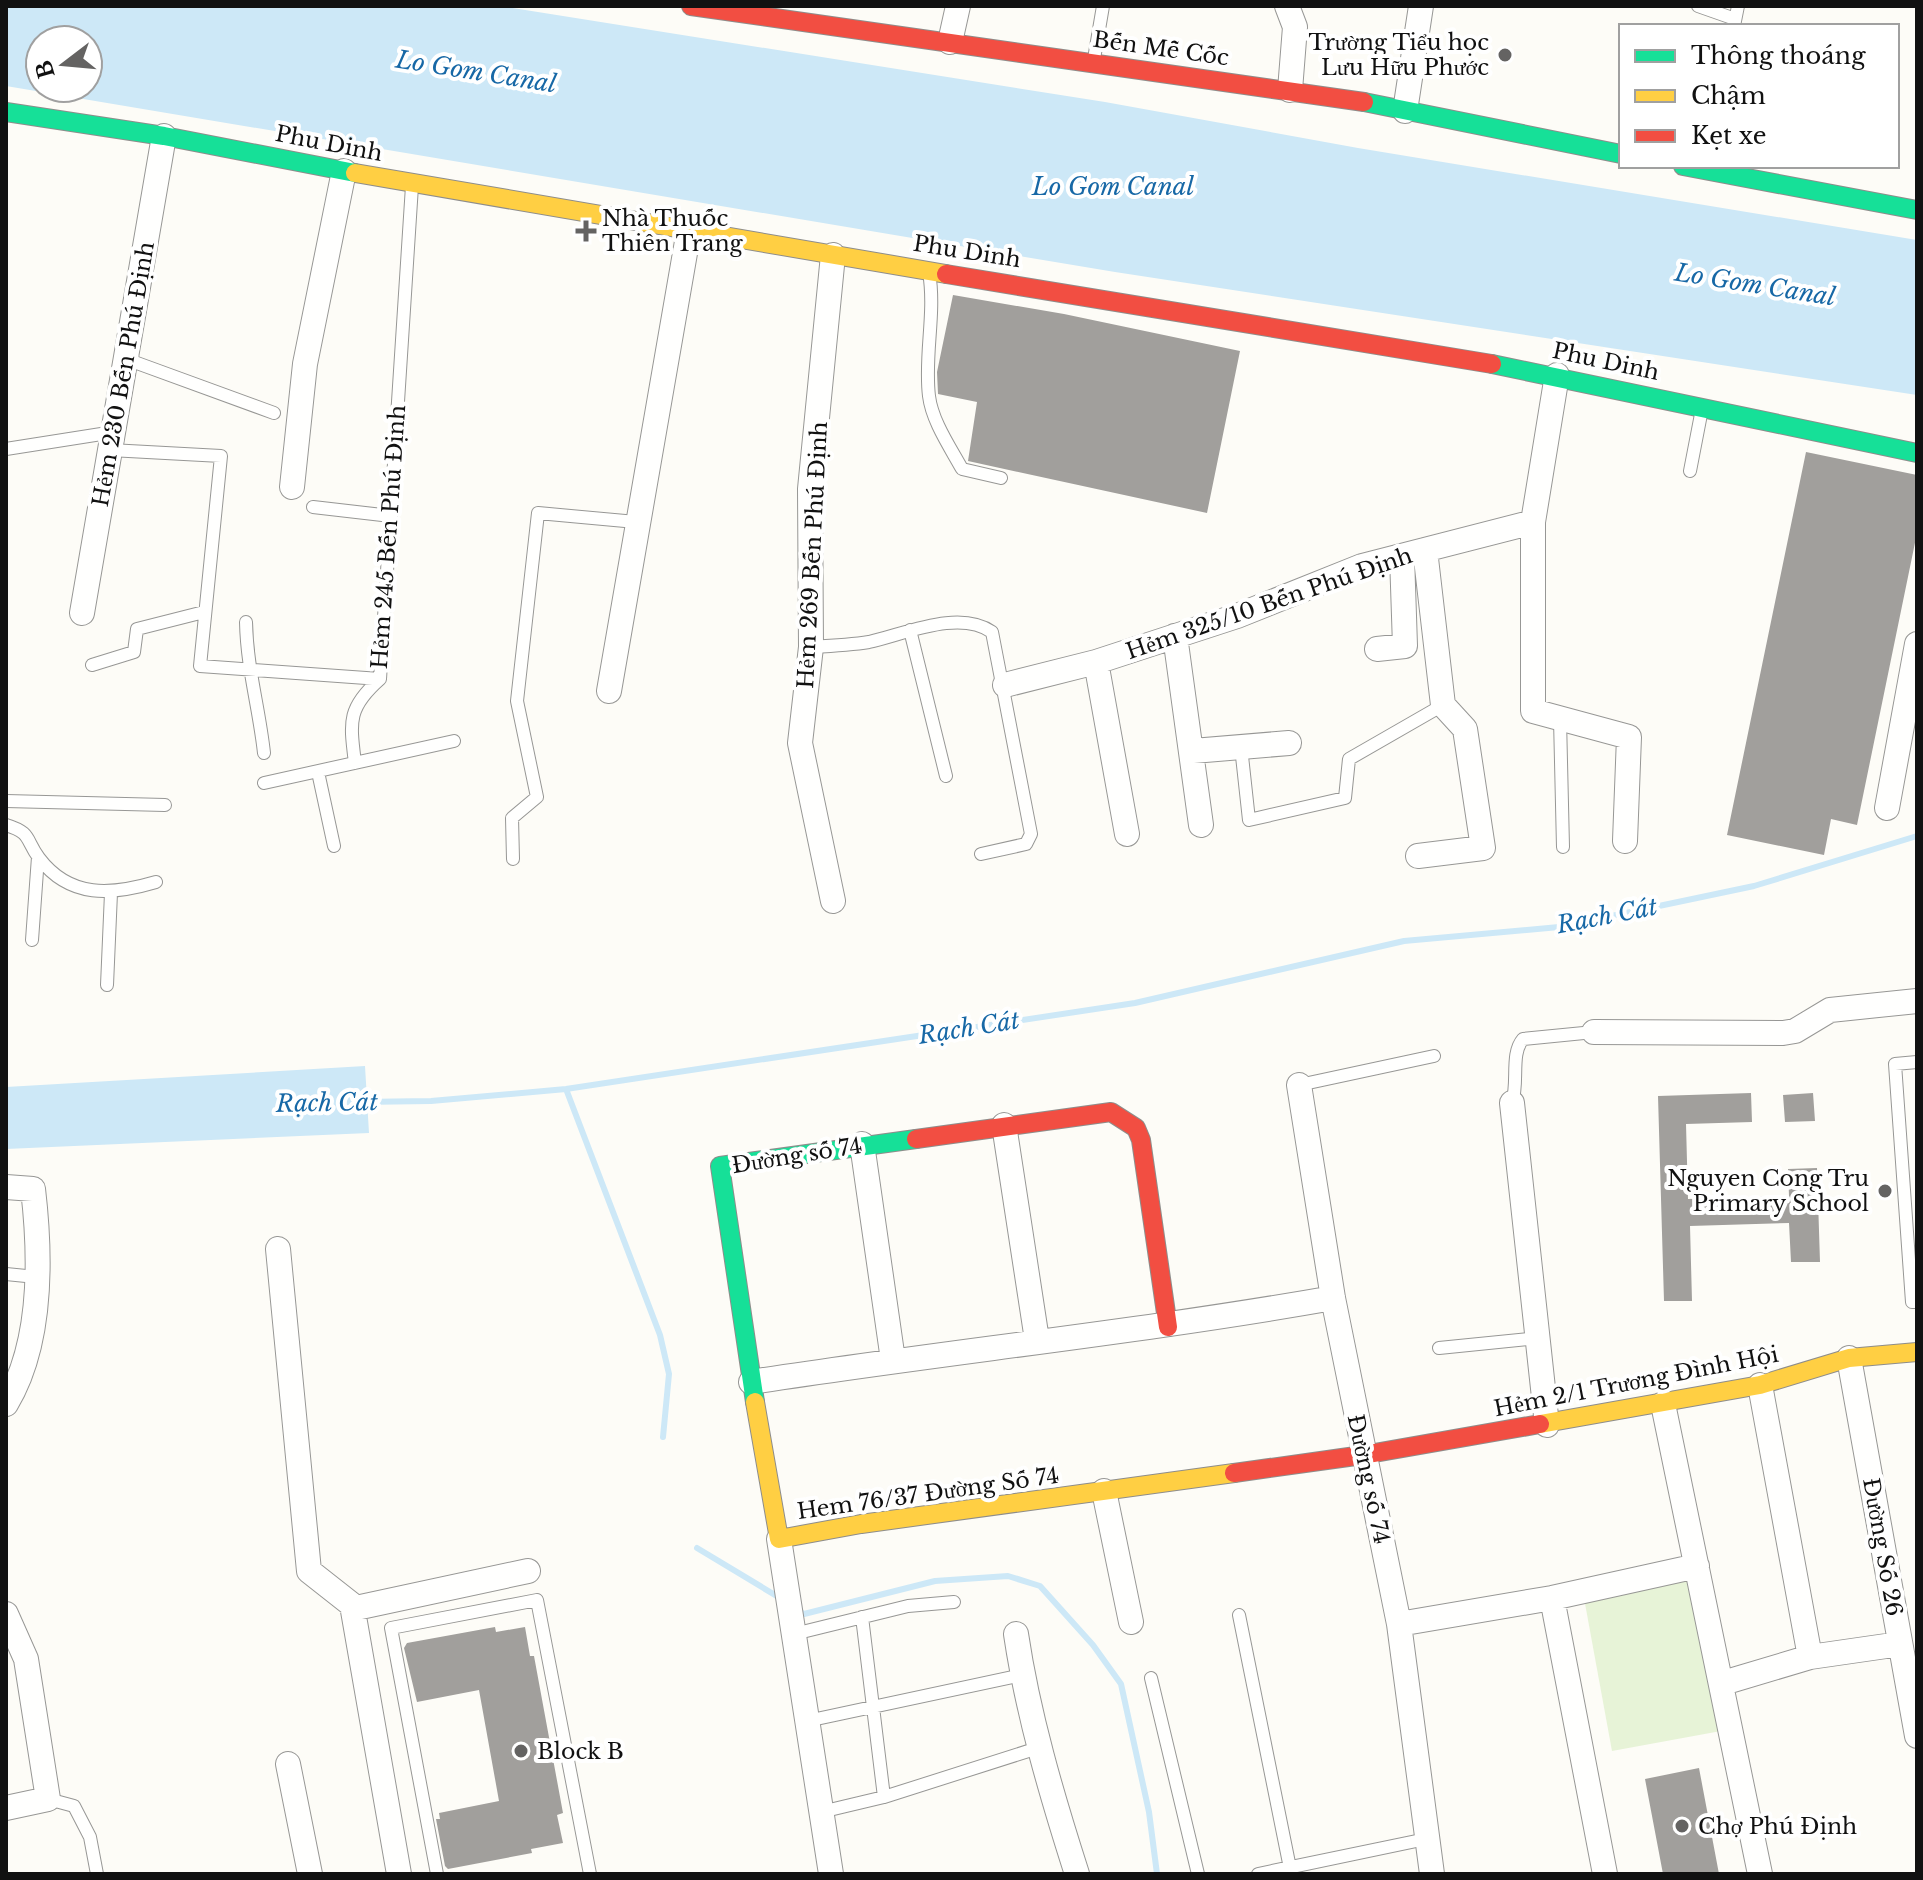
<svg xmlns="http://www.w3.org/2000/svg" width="1923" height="1880" font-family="'Libre Baskerville',serif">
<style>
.green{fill:#e7f3d7}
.water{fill:#cde8f7;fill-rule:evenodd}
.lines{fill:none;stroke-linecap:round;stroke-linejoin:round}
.stream{stroke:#cde8f7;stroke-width:6}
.building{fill:#a19f9c}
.lane-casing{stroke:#979795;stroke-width:14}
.street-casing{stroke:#979795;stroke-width:26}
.fast-casing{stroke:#8e8d8b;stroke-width:20}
.slow-casing{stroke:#8e8d8b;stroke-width:20}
.jam-casing{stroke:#8e8d8b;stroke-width:20}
.lane{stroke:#fffffe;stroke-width:12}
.street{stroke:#fffffe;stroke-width:24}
.fast{stroke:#16e098;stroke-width:18}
.slow{stroke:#ffcf43;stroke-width:18}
.jam{stroke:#f24e42;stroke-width:18}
.poi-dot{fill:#646362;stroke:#fff;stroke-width:3}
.labels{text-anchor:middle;stroke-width:8;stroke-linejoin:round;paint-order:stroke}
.poi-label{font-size:22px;fill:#111;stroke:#fff;text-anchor:start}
.street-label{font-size:22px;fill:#111;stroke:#fff}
.water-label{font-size:24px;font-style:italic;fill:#1768a6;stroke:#fff}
</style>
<rect width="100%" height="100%" fill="#fdfcf7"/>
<path class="green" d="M 1693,1579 L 1721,1731 L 1612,1751 L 1584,1598 Z"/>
<path class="water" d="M 6,6 L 500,6 L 1105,102 L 1358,148 L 1917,240 L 1917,395 L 1115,272 L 6,86 ZM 40,40 L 88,40 L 88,88 L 40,88 Z
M 365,1066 L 369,1133 L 6,1149 L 6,1087 Z"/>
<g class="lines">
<path class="stream" d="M 566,1089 L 660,1335 L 669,1374 L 663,1437
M 359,1102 L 431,1101 L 566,1089 L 1135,1003 L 1404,941 L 1559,927 L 1754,886 L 1917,836
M 697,1548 L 780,1598
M 796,1609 L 804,1614 L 935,1581 L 1008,1576 L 1040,1586 L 1093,1645 L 1121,1684 L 1149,1812 L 1157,1874"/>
</g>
<path class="building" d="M 953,295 L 1064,314 L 1240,351 L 1207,513 L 968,461 L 977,402 L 938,394 L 937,372 Z
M 1806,452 L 1917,475 L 1917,533 L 1857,825 L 1831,819 L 1824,855 L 1727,835 Z
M 1751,1093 L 1752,1122 L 1686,1124 L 1688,1199 L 1789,1196 L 1788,1169 L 1817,1168 L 1820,1262 L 1791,1262 L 1789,1223 L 1690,1226 L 1692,1301 L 1664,1301 L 1658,1096 Z
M 1813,1093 L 1815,1121 L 1785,1122 L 1783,1095 Z
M 495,1627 L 496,1632 L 525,1627 L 530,1656 L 534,1656 L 563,1813 L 557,1815 L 563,1843 L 531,1849 L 532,1853 L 448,1869 L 445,1866 L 436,1819 L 440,1819 L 439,1813 L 499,1801 L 479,1690 L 417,1702 L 404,1648 L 407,1643 Z
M 1699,1768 L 1719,1874 L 1663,1874 L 1645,1779 Z"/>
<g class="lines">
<g class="lane-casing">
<path id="lane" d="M 1698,6 L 1735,19
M 1734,26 L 1738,6
M 1094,59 L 1103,6
M 929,272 C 936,314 924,355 929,396 C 932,421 950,447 962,469 L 1001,478
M 126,359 L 274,413
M 6,449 L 114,432
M 110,450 L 221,456 L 200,666 L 380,679 L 412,186
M 1690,471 L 1702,409
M 313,507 L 391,516
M 246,622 C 247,669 259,707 264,753
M 910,630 L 946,776
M 811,647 C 830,646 850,645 869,642 C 905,634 959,609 992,632 L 1031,834 L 1026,844 L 981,854
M 92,665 L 134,652 L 137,629 L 204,612
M 1560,719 L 1563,847
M 1241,747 L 1249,820 L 1345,798 L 1349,759 L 1443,705
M 355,763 C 350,722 347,708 380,679
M 318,772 L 334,846
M 264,783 L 454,741
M 6,801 L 165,805
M 6,825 C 32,833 25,839 39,858 C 70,899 112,895 156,882
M 513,859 L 512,818 L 537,797 L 517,701 L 538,513 L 636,522
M 32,940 L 38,857
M 107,985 L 111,893
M 1917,1062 L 1895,1064 L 1912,1302 L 1917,1302
M 1299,1085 L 1434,1056
M 1512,1103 C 1519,1082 1510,1054 1523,1039 L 1594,1032
M 6,1274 L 36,1277
M 1439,1348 L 1538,1338
M 1239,1615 L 1290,1868
M 862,1617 L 884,1797 L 1041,1747
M 794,1634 L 908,1606 L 954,1602
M 1151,1678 L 1198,1874
M 807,1721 L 1022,1675
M 48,1799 L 74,1806 L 90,1837 L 97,1874
M 821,1812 L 884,1797
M 437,1874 L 391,1628 L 537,1600 L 590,1874
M 1258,1874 L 1426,1839"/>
</g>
<g class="street-casing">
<path id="street" d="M 1287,6 L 1295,27 L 1290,90
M 950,42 L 958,6
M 1405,111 L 1421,6
M 1557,375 L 1533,522 L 1533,711 L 1629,737 L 1625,841
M 292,487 L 305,364 L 344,171
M 82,613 L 164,136
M 1175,636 L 1201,825
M 1377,649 L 1405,646 L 1402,556
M 1096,662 L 1127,834
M 1005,685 L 1096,662 L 1237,616 L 1362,566 L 1533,522
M 609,691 L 689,230
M 1193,751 L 1289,743
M 1887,808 L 1917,644
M 1418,856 L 1483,848 L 1465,729 L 1443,705 L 1425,550
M 833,901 L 800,743 L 811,647 L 810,489 L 833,255
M 1594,1032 L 1783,1033 L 1795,1031 L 1830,1010 L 1917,1001
M 1299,1085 L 1333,1298 L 1399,1624 L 1432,1874
M 1512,1103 L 1547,1425
M 1004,1125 L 1037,1340
M 862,1144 L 893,1360
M 6,1187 L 33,1189 C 41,1257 43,1343 6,1404
M 278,1249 L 309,1571 L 356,1608 L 528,1571
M 1849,1358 L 1917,1736
M 751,1382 C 945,1352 1140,1332 1333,1298
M 1760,1385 L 1810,1657
M 1663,1404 L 1760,1874
M 1104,1491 L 1131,1622
M 779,1539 L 831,1874
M 1552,1598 L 1605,1874
M 352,1605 L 399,1874
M 6,1614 L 26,1659 L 48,1799 L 6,1808
M 1399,1624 L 1552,1598 L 1697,1566
M 1016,1634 C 1028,1715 1052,1796 1077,1874
M 1723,1683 L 1810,1657 L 1900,1644
M 288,1764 L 310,1874"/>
</g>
<g class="fast-casing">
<path id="fast" d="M 1364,102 L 1621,154
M 6,112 L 164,136 L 355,173
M 1683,166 L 1917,210
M 1492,364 L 1917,453
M 755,1402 L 720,1166 L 916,1139"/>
</g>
<g class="slow-casing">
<path id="slow" d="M 355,173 L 946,274
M 755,1402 L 779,1539 L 861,1524 L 1234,1473
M 1540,1424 L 1760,1385 L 1849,1358 L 1917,1352"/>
</g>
<g class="jam-casing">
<path id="jam" d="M 691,6 L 1364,102
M 946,274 L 1492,364
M 916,1139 L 1111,1112 L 1136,1128 L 1141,1140 L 1168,1327
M 1234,1473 L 1363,1455 L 1540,1424"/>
</g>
<use href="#lane" class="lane"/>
<use href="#street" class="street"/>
<use href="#fast" class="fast"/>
<use href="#slow" class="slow"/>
<use href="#jam" class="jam"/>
</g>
<g class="poi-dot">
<circle cx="1505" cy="55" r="8"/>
<path d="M582 219h8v8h8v8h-8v8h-8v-8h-8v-8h8z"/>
<circle cx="1885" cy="1191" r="8"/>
<circle cx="521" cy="1751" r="8"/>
<circle cx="1682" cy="1826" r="8"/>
</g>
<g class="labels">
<g class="poi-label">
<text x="1489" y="50" text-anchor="end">Trường Tiểu học<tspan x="1489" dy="25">Lưu Hữu Phước</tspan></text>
<text x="602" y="226">Nhà Thuốc<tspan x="602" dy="25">Thiên Trang</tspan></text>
<text x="1869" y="1186" text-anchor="end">Nguyen Cong Tru<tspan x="1869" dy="25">Primary School</tspan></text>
<text x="537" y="1759">Block B</text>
<text x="1698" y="1834">Chợ Phú Định</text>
</g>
<g class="street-label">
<text transform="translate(1161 48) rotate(8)" y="8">Bến Mễ Cốc</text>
<text transform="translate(329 143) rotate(11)" y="8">Phu Dinh</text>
<text transform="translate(967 251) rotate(9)" y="8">Phu Dinh</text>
<text transform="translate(1606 361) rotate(12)" y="8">Phu Dinh</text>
<text transform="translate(123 374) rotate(-80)" y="8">Hẻm 230 Bến Phú Định</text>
<text transform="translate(388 537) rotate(-86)" y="8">Hẻm 245 Bến Phú Định</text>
<text transform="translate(812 555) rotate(-87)" y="8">Hẻm 269 Bến Phú Định</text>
<text transform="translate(1269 603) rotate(-19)" y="8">Hẻm 325/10 Bến Phú Định</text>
<text transform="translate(797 1155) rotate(-9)" y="8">Đường số 74</text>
<text transform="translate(1636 1381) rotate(-11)" y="8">Hẻm 2/1 Trương Đình Hội</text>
<text transform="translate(1369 1479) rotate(78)" y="8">Đường số 74</text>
<text transform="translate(928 1493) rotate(-8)" y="8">Hem 76/37 Đường Số 74</text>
<text transform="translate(1883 1547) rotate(80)" y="8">Đường Số 26</text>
</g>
<g class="water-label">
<text transform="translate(476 72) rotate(9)" y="8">Lo Gom Canal</text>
<text x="1113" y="195">Lo Gom Canal</text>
<text transform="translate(1755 285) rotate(9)" y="8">Lo Gom Canal</text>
<text transform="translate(1607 916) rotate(-11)" y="8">Rạch Cát</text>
<text transform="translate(969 1028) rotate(-9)" y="8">Rạch Cát</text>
<text transform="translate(327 1103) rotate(-1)" y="8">Rạch Cát</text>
</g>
</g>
<rect width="1923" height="1880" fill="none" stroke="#111111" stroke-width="16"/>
<rect x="1619" y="24" width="280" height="144" fill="#ffffff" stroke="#a0a0a0" stroke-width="2"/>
<rect x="1635" y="50" width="40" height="12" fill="#16e098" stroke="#a0a0a0" stroke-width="2"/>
<text x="1691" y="64" font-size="24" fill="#111111">Thông thoáng</text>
<rect x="1635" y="90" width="40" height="12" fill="#ffcf43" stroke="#a0a0a0" stroke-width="2"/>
<text x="1691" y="104" font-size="24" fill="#111111">Chậm</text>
<rect x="1635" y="130" width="40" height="12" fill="#f24e42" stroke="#a0a0a0" stroke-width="2"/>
<text x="1691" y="144" font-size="24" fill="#111111">Kẹt xe</text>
<g transform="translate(64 64) rotate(254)"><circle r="38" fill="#ffffff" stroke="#a0a0a0" stroke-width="2"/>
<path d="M0-6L14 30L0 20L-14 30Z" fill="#646362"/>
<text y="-12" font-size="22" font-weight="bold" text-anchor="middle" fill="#111111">B</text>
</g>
</svg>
